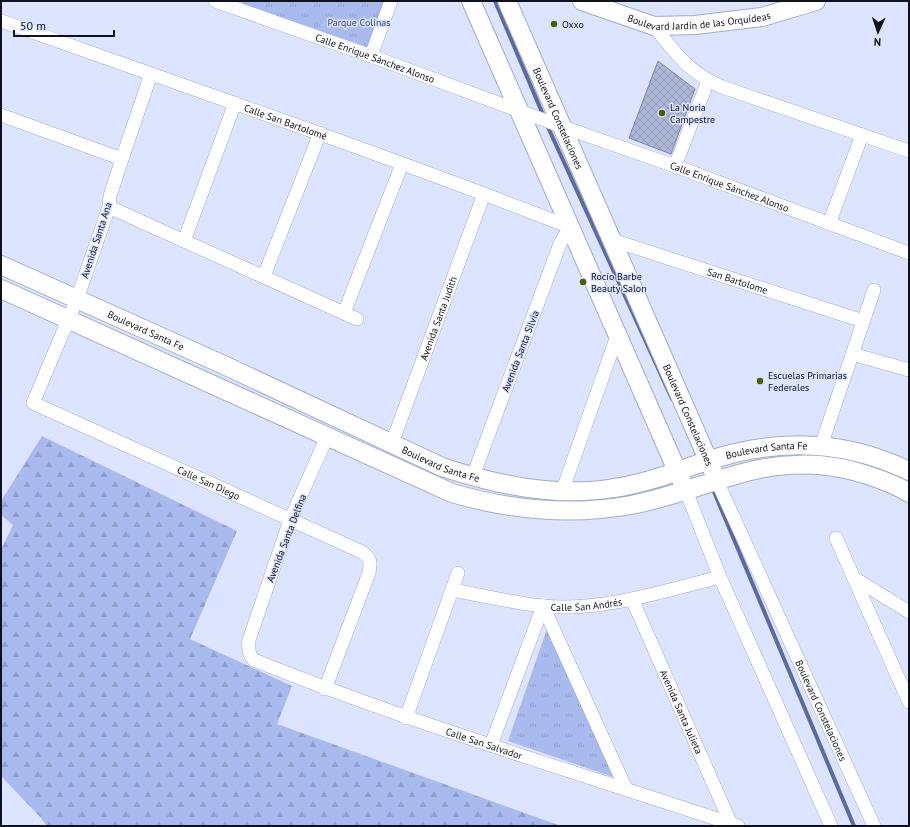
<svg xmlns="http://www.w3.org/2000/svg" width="910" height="827" font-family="'PT Sans',sans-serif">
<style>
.grass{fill:url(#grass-tufts)}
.forest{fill:url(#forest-firs)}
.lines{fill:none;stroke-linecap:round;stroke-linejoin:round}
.stream{stroke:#5b6a9f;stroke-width:4}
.building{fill:url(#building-cross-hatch);stroke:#7b85a3}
.street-casing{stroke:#a1abca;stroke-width:14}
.secondary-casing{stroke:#a1abca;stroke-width:20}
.street{stroke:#fff;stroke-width:13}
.secondary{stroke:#fff;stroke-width:18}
.poi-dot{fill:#4b5e04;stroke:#dce4ff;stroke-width:1.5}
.labels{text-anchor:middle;stroke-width:3;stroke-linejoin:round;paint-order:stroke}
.street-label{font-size:10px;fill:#0f121d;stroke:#dce4ff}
.park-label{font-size:10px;fill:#324297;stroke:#dce4ff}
.poi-label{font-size:10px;fill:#0f121d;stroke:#dce4ff;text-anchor:start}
</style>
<defs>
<pattern id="grass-tufts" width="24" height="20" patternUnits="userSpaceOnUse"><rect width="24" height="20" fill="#a9baee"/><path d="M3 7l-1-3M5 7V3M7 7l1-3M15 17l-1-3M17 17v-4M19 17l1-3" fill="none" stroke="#909fcc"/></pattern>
<pattern id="forest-firs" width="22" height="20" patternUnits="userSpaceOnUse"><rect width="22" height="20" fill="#a9baee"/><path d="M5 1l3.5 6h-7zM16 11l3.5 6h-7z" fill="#909fcc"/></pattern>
<pattern id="building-cross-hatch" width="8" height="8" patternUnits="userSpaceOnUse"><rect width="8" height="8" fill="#acb6d6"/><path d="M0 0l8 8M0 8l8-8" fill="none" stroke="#939bb7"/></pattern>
</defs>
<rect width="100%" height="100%" fill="#dce4ff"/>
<path class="grass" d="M 243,1 L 390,1 L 373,49 L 242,4 Z
M 547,629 L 616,778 L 508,741 Z"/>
<path class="forest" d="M 42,436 L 237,531 L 190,639 L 292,686 L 277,724 L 561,826 L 47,826 L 41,818 L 1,776 L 1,550 L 13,525 L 1,515 L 1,501 Z"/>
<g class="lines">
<path class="stream" d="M 495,1 L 544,117
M 547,125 L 672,399
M 712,487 L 854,826"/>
</g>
<path class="building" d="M 658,61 L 695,89 L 671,154 L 629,138 Z"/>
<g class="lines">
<g class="street-casing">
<g id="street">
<path id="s1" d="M 215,1 L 371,56 L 563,127 L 675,166 L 909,253"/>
<path id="s2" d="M 1,21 C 191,88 382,154 570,227 L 560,244 L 473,476"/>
<path d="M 654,26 C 677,55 688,72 722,87 L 909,151"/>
<path d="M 371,56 L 391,1"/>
<path id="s3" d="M 151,74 L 122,159 L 110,196 L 109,207 L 77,299 L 33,403 L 362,552 C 371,559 371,562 369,573 L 325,689"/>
<path d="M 1,115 L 122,159"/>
<path d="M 675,166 L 708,81"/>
<path d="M 109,207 L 357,319"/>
<path d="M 829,224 L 862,135"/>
<path id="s4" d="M 612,240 L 863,321"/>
<path d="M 184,241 L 235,103"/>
<path d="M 264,276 L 320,133"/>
<path d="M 344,313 L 402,164"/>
<path d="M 852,354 L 909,370"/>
<path id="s5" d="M 327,437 L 290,520 L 249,640 C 248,647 248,655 254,660 C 413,724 576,772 738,826"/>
<path id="s6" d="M 392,443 L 484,194"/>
<path d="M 821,446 L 874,290"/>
<path id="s7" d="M 717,481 L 874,826"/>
<path d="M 686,491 L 720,577 L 831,826"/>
<path d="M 562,492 L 617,336"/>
<path d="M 836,538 L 909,702"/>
<path d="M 854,578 L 909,612"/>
<path id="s8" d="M 452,590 C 482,595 512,603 543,606 C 600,612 664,591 720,577"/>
<path id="s9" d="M 632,599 L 731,824"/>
<path d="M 543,606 L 626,789"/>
<path d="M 406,718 L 458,573"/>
<path d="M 491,745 L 543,606"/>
</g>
</g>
<g class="secondary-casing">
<g id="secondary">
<path d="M 471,1 L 682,482"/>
<path id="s10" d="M 507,1 L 713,471"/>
<path id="s11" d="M 582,1 L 654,26 L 695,25 L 762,17 L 816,1"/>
<path id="s12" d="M 1,265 L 226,366 L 442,467 C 496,485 556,498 614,488 C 644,484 672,473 701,463 C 772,438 841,438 909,471"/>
<path d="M 1,289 L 452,493 C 510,510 571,516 631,505 C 668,498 703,484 739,474 C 780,462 824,461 864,474 C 880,479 895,484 909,493"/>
</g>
</g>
<use href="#street" class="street"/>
<use href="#secondary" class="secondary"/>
</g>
<g class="poi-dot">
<circle cx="554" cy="24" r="4"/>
<circle cx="662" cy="113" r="4"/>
<circle cx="583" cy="282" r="4"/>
<circle cx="760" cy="381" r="4"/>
</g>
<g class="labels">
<g class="street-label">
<text dy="4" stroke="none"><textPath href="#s11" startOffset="121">Boulevard Jardín de las Orquídeas</textPath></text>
<text dy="4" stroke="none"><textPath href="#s1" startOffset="170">Calle Enrique Sánchez Alonso</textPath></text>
<text dy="4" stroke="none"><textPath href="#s10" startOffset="128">Boulevard Constelaciones</textPath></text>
<text dy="4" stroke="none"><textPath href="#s2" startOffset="302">Calle San Bartolomé</textPath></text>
<text dy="4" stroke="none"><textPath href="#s1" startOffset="547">Calle Enrique Sánchez Alonso</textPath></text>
<text transform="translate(96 240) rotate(-72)" y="4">Avenida Santa Ana</text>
<text dy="4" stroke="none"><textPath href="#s4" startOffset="132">San Bartolome</textPath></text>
<text dy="4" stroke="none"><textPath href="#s6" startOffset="133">Avenida Santa Judith</textPath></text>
<text dy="4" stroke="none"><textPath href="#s12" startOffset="159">Boulevard Santa Fe</textPath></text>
<text transform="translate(520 351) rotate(-69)" y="4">Avenida Santa Silvia</text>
<text dy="4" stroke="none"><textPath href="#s10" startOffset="452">Boulevard Constelaciones</textPath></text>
<text dy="4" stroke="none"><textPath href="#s12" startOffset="818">Boulevard Santa Fe</textPath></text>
<text dy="4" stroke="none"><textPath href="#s12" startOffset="483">Boulevard Santa Fe</textPath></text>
<text dy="4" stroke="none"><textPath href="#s3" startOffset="543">Calle San Diego</textPath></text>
<text transform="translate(286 538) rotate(-69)" y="4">Avenida Santa Delfina</text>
<text dy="4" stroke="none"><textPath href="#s8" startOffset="136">Calle San Andrés</textPath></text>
<text dy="4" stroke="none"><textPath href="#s7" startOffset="252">Boulevard Constelaciones</textPath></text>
<text dy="4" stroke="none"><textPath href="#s9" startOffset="123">Avenida Santa Julieta</textPath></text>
<text dy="4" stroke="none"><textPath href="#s5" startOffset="484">Calle San Salvador</textPath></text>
</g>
<g class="park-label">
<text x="359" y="26">Parque Colinas</text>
</g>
<g class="poi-label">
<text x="562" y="28">Oxxo</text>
<text x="670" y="111">La Noria<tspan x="670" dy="12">Campestre</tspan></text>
<text x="591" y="280">Rocío Barbe<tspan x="591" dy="12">Beauty Salon</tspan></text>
<text x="768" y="379">Escuelas Primarias<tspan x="768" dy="12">Federales</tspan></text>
</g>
</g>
<rect width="910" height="827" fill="none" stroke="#0f121d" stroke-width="4"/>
<g transform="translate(878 32) rotate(183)" stroke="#dce4ff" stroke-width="3" paint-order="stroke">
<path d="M0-3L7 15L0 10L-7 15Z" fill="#0f121d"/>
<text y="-6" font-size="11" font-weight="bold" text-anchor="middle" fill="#0f121d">N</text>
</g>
<path d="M14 30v6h100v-6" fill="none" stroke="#0f121d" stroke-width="2"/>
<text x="20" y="30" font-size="12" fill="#0f121d" stroke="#dce4ff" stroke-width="3" paint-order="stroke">50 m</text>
</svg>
